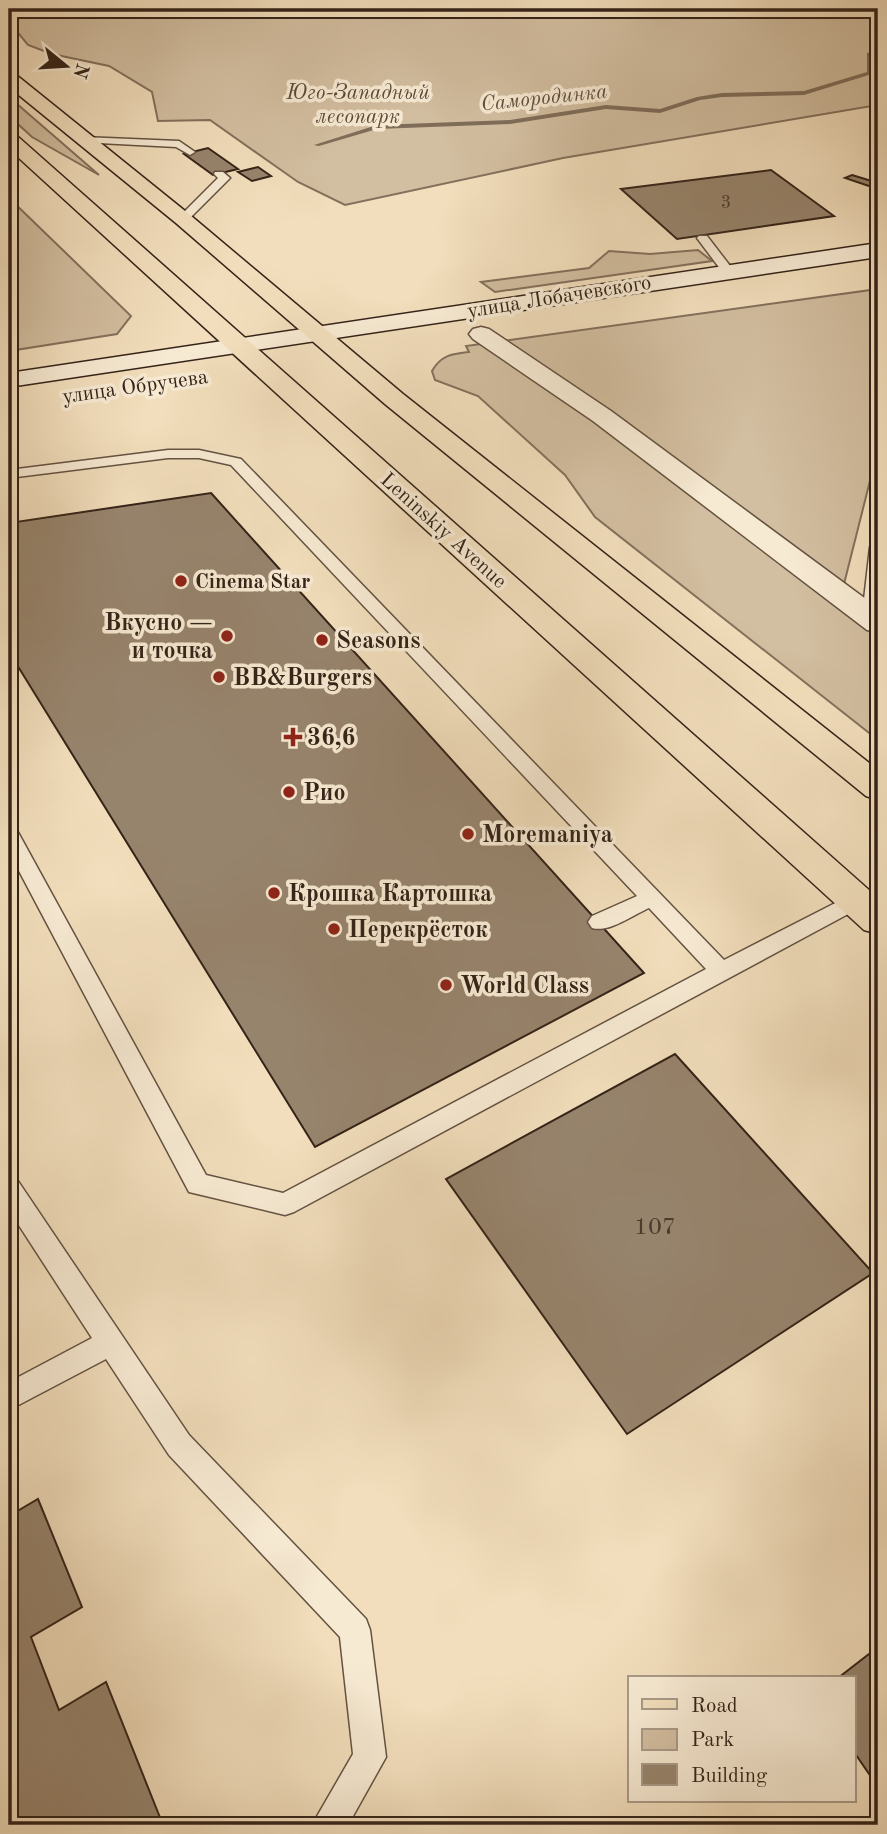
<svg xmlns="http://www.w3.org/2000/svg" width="887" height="1834" font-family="'Old Standard TT',serif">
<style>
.green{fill:#d2bea0;stroke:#83705c;stroke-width:2}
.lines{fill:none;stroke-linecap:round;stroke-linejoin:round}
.stream{fill:#7f6d59;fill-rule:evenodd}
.building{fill:#97846d;stroke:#342318;stroke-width:2}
.lane-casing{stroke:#645241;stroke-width:3}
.street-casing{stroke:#645241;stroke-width:3}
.secondary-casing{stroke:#342318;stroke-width:3}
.primary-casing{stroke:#342318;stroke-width:3}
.lane{fill:#f7ead3;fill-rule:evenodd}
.street{fill:#f7ead3;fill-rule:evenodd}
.secondary{fill:#f7ead3;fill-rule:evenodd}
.primary{fill:#f2debc;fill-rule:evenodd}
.poi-dot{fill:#8f2418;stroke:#f7ead3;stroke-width:2.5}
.labels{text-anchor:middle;stroke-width:7;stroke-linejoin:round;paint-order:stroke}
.far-number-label{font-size:18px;fill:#4d3b2d}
.far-park-label{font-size:21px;font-style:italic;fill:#5c4a3a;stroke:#f7ead3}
.far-water-label{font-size:21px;font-style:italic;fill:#604e3e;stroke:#f7ead3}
.far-street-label{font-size:21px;fill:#342318;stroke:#f7ead3}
.far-poi-label{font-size:21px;font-weight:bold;fill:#342318;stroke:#f7ead3;text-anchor:start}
.poi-label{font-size:24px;font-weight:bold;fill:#342318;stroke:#f7ead3;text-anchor:start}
.near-number-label{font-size:24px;fill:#4d3b2d}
</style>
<rect width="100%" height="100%" fill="#f2debc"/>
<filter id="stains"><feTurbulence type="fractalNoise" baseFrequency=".00286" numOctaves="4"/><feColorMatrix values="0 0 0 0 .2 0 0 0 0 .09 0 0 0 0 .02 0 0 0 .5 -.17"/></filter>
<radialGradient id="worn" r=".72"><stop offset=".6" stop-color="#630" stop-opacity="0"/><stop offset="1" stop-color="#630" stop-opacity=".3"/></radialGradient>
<path class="green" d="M 9,9 L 878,9 L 878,105 L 563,158 L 345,205 L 298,182 L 210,120 L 158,121 L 152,92 L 109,66 L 52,54 L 28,45 L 9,22 Z
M 9,97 L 99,175 L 32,137 L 9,116 Z
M 9,198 L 131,316 L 117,334 L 9,351 L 9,287 L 11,275 L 9,272 Z
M 698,250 L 712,261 L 495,292 L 481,282 L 589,268 L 609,251 L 650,254 Z
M 878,289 L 878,449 L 844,584 L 832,596 L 878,631 L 878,740 L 595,517 L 565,475 L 478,396 L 435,380 L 432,371 C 441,355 452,354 469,352 L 466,346 Z"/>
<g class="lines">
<path class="stream" d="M 878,50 L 878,54 L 873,54 L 872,74 L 804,95 L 722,97 L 700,100 L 660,113 L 606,109 L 510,124 L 377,129 L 319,146 L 314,145 L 377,125 L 510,120 L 606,105 L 660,109 L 697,97 L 722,93 L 804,91 L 867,72 L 867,53 Z"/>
</g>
<path class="building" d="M 208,148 L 238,169 L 213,175 L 184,154 Z
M 258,167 L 271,176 L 252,181 L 238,172 Z
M 771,170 L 834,216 L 677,239 L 621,189 Z
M 852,175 L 878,183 L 878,189 L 845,178 Z
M 211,493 L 644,973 L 315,1147 L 14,660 L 9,662 L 9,523 Z
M 675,1054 L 873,1273 L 627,1434 L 446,1179 Z
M 38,1499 L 82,1607 L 31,1637 L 59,1710 L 106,1682 L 161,1820 L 153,1825 L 9,1825 L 9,1516 Z
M 878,1647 L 878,1787 L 854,1752 L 854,1678 L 838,1678 Z"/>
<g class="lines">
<g class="lane-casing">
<path id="lane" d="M 83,137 L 179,141 L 195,152 L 190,155 L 176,147 L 79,142 L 79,138 Z
M 215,172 L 223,172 L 230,178 L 187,221 L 179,221 L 179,217 L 218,178 L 214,174 Z
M 699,236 L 707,236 L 734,271 L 732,274 L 724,274 L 697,238 Z
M 168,450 L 199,450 L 241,459 L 724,960 L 849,896 L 856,893 L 863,896 L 866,901 L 863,906 L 294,1212 L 285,1215 L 189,1192 L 9,852 L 9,827 L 16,829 L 19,834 L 206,1175 L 283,1193 L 706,969 L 649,908 C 633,915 609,933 592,928 L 588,922 L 592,916 L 637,896 L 231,465 L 199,458 L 168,458 L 9,478 L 9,470 Z
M 878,542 L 878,617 L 870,622 L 862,617 L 870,547 Z
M 9,1178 L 18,1181 L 189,1435 L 366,1619 L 370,1630 L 386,1757 L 348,1825 L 312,1825 L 353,1754 L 340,1637 L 169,1455 L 106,1359 L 9,1410 L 9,1382 L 92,1338 L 9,1210 Z"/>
</g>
<g class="street-casing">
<path id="street" d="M 481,327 L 489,329 L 611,411 L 878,608 L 878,632 L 867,630 L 593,421 L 473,339 L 469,334 L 473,329 Z"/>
</g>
<g class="secondary-casing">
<path id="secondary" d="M 878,243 L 878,257 L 9,387 L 9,373 Z"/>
</g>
<g class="primary-casing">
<path id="primary" d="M 9,73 L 15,74 L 190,215 L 403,394 L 878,770 L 878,800 L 866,796 L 385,404 L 176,223 L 9,87 Z
M 9,133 L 16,135 L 878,898 L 878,934 L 864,930 L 9,149 Z"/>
</g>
<use href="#lane" class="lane"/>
<use href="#street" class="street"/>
<use href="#secondary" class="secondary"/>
<use href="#primary" class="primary"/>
</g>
<g class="poi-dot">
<circle cx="181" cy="581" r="7"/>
<circle cx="227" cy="636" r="7"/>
<circle cx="322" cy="640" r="7"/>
<circle cx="219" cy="677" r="7"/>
<path d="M289.5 726.5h7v7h7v7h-7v7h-7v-7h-7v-7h7z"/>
<circle cx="289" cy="792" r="7"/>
<circle cx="468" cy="834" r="7"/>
<circle cx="274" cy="893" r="7"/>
<circle cx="334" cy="929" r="7"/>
<circle cx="446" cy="985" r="7"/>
</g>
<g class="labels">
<g class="far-number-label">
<text x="726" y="208">3</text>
</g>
<g class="far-park-label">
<text x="358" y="99">Юго-Западный<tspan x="358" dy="24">лесопарк</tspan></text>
</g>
<g class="far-water-label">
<text transform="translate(544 97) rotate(-6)" y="7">Самородинка</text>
</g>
<g class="far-street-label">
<text transform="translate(559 296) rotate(-9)" y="7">улица Лобачевского</text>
<text transform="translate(135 386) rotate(-8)" y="7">улица Обручева</text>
<text transform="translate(444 530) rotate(42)" y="7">Leninskiy Avenue</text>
</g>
<g class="far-poi-label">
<text x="195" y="588">Cinema Star</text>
</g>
<g class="poi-label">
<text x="213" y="630" text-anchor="end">Вкусно —<tspan x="213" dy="28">и точка</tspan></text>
<text x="336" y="648">Seasons</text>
<text x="233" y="685">BB&amp;Burgers</text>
<text x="307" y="745">36,6</text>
<text x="303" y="800">Рио</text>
<text x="482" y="842">Moremaniya</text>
<text x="288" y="901">Крошка Картошка</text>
<text x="348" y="937">Перекрёсток</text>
<text x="460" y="993">World Class</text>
</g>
<g class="near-number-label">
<text x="655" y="1234">107</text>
</g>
</g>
<rect width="887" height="1834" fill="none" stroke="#f2debc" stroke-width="35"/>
<rect x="10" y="10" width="866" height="1813" fill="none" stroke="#342318" stroke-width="3.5"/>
<rect x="18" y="18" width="852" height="1799" fill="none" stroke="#342318" stroke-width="2"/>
<rect x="628" y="1676" width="228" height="126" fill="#f7ead3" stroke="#a99a88" stroke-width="2"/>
<rect x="642" y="1699" width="35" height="10" fill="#f2debc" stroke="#a99a88" stroke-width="2"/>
<text x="691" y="1712" font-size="21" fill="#342318">Road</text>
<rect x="642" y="1729" width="35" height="21" fill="#d2bea0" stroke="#a99a88" stroke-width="2"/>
<text x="691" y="1746" font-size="21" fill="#342318">Park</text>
<rect x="642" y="1764" width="35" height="21" fill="#97846d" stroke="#a99a88" stroke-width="2"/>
<text x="691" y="1782" font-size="21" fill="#342318">Building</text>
<g transform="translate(66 66) rotate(108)" stroke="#f7ead3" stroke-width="5" paint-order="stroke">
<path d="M0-5L12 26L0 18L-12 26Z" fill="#342318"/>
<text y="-10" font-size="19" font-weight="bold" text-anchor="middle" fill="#342318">N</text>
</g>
<rect width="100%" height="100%" filter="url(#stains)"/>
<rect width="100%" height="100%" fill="url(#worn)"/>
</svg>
